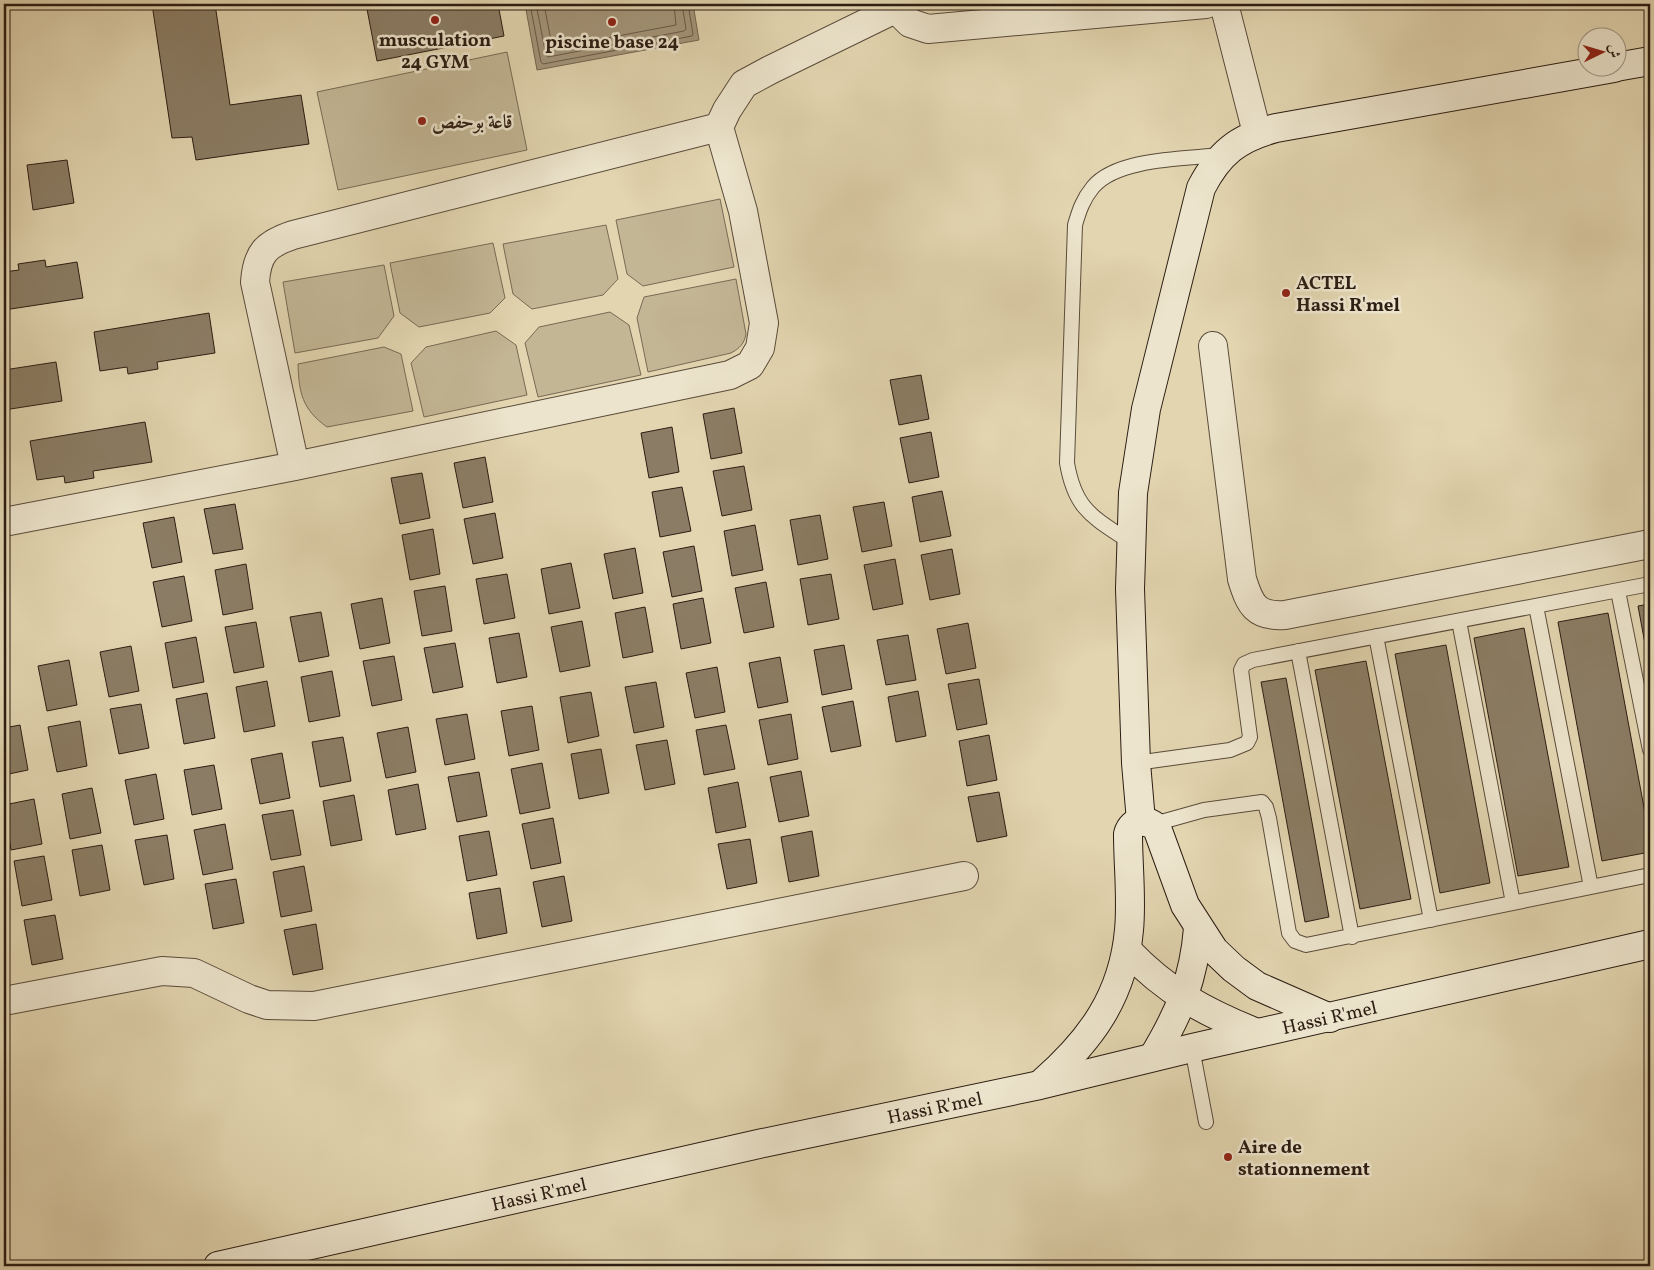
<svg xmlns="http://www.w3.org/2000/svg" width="1654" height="1270" font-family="Vollkorn,Amiri,serif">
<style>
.green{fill:#c3b695;stroke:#786a54}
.water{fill:#a4967b;stroke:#746651}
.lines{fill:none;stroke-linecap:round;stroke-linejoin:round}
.shore{stroke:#685a47;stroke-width:1}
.building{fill:#8b7d65;stroke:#2c1d13}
.lane-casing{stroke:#5a4b3a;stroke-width:16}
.street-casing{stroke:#5a4b3a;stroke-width:30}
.secondary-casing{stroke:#2c1d13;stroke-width:30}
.lane{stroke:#ece4cc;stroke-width:14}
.street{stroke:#ece4cc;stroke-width:28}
.secondary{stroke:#ece4cc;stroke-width:28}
.poi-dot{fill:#8f2418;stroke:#ece4cc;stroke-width:2}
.labels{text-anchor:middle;stroke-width:5;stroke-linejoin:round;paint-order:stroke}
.poi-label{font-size:19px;font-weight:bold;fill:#2c1d13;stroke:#ece4cc;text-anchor:start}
.street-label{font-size:19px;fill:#2c1d13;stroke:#ece4cc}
</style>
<rect width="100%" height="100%" fill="#e2d5b0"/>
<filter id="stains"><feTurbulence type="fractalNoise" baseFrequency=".004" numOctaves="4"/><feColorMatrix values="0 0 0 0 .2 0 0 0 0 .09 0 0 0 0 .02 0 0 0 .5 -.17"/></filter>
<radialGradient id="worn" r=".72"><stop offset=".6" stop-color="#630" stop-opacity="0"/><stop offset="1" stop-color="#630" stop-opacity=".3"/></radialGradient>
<path class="green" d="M 507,52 L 527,150 L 338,190 L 317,92 Z
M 720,199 L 734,267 L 643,286 L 627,274 L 616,220 Z
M 606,225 L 618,279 L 603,295 L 532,309 L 513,294 L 503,244 Z
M 493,243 L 505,298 L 490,313 L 419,327 L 400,313 L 390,263 Z
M 384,265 L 394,316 L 378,338 L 295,353 L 283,282 Z
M 736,279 L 746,334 C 744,344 740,348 731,353 L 648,372 L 637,318 L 644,297 Z
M 610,312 L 629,325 L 641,375 L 538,397 L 525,343 L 539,327 Z
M 496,331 L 516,345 L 527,395 L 424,417 L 411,363 L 426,347 Z
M 384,347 L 401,354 L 413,411 L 327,427 C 302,409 299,393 298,364 Z"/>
<path class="water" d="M 525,4 L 693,4 L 699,40 L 537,70 Z"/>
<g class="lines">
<path class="shore" d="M 530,4 L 541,62 L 543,64 L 692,36 L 693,34 L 688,4
M 536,4 L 546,55 L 548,57 L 684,31 L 686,29 L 682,4
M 544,4 L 552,46 L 554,48 L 676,25 L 674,4"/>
</g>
<path class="building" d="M 152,4 L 215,4 L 230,105 L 301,95 L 309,144 L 196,160 L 192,137 L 172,138 Z
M 366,4 L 498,4 L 504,36 L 377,61 Z
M 67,160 L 74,203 L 33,210 L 27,165 Z
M 45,260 L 46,267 L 77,262 L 83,298 L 4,310 L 4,272 L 19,270 L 18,264 Z
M 209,313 L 215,353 L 157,362 L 158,369 L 128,374 L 127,367 L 100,371 L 94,332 Z
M 56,362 L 62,401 L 4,410 L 4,370 Z
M 921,375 L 929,419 L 899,425 L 890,380 Z
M 734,408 L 742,453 L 711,459 L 703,414 Z
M 145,422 L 152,462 L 93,471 L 94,478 L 65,483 L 64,476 L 37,480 L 30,441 Z
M 672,427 L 679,472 L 649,478 L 641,433 Z
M 931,432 L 939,477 L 909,483 L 900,438 Z
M 485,457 L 493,502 L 463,508 L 454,463 Z
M 744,466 L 752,510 L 722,516 L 713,471 Z
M 422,473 L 430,518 L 400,524 L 391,478 Z
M 682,487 L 691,531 L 660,537 L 652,492 Z
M 942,491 L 951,536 L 920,542 L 912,497 Z
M 884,502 L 892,546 L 862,552 L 853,507 Z
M 235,504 L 243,549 L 213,554 L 204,509 Z
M 495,513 L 503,558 L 473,564 L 464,519 Z
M 820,515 L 828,559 L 798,565 L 790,520 Z
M 174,517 L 182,562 L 152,568 L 143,523 Z
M 755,525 L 763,570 L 732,576 L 724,531 Z
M 433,529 L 440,574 L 410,580 L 402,535 Z
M 694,546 L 702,591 L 672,597 L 663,552 Z
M 635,548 L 643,593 L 613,599 L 604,554 Z
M 952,549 L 960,594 L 930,600 L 921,555 Z
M 895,559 L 903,604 L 873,610 L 864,565 Z
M 571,563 L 580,608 L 549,614 L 541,569 Z
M 246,564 L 253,609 L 223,615 L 215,570 Z
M 507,574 L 515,618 L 484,624 L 476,579 Z
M 831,574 L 839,619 L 808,625 L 800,579 Z
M 184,576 L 192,621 L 162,627 L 153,582 Z
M 766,582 L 774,627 L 744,633 L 735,588 Z
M 445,586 L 452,631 L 422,636 L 414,591 Z
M 382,598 L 390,643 L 360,649 L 351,604 Z
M 703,598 L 711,643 L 681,649 L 673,604 Z
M 1650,604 L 1650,671 L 1638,606 Z
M 645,607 L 653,652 L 623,658 L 615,613 Z
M 321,612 L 329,656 L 299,662 L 290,617 Z
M 1608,613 L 1650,840 L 1650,852 L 1602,861 L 1558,622 Z
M 582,621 L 590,666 L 560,672 L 551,627 Z
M 256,622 L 264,667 L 234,673 L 225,627 Z
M 968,623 L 976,668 L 946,674 L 937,629 Z
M 1524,628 L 1569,867 L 1518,876 L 1474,638 Z
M 519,633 L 527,677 L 497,683 L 489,638 Z
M 908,635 L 916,680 L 886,685 L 877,640 Z
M 196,637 L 204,682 L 173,688 L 165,643 Z
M 455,643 L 463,687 L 433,693 L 424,648 Z
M 844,645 L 852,689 L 822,695 L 814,650 Z
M 1446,645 L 1490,883 L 1440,893 L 1395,654 Z
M 131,646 L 139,691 L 109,697 L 100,652 Z
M 394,656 L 402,700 L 372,706 L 363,661 Z
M 780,657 L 788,702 L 758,708 L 749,663 Z
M 69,660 L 77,705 L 47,711 L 38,666 Z
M 1366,661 L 1411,899 L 1360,909 L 1315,670 Z
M 717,667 L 725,712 L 695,718 L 686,673 Z
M 332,671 L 340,716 L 309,722 L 301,677 Z
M 1286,678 L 1329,917 L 1305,922 L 1261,682 Z
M 979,679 L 987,724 L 957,730 L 948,684 Z
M 267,681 L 275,726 L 244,732 L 236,687 Z
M 656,682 L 664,727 L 634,733 L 625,687 Z
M 918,691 L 926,736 L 896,742 L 888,697 Z
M 591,692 L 599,736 L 568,743 L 560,697 Z
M 207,693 L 215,738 L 184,744 L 176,699 Z
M 853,701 L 861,746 L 831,752 L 822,707 Z
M 141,704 L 149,748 L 119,754 L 110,709 Z
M 532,706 L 539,750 L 509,756 L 501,711 Z
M 467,714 L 475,759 L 445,765 L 436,719 Z
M 791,714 L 798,759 L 768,765 L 759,720 Z
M 80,721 L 87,766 L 57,772 L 48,727 Z
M 20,725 L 28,770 L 4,775 L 4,728 Z
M 726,725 L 735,769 L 704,775 L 696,730 Z
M 408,727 L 416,772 L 386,778 L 377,733 Z
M 989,735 L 997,780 L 967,786 L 959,741 Z
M 343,737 L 351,781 L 320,787 L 312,742 Z
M 667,740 L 675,784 L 645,790 L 636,745 Z
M 601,749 L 609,793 L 579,799 L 571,754 Z
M 282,753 L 290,798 L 260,804 L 251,759 Z
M 542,763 L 550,808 L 520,814 L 511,769 Z
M 214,765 L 222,809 L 192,815 L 184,770 Z
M 801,771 L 809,816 L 779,822 L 770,777 Z
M 479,772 L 487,816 L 457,822 L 448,777 Z
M 156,774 L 164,819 L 134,825 L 125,780 Z
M 738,782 L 746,827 L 716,833 L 708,788 Z
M 418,784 L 426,829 L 396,835 L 388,790 Z
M 92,788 L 101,833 L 70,839 L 62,794 Z
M 999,792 L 1007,836 L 977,842 L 968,797 Z
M 354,795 L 362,840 L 331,846 L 323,801 Z
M 34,799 L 42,844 L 11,850 L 4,805 Z
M 293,810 L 301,855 L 271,860 L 262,815 Z
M 553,818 L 561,863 L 531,869 L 522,824 Z
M 225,824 L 233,869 L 203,875 L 194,830 Z
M 489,831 L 497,875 L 467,881 L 459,836 Z
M 812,831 L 819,876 L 789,882 L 781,837 Z
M 167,835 L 174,879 L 144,885 L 135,840 Z
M 750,839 L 757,883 L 727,889 L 718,844 Z
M 102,845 L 110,890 L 80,896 L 72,850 Z
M 44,856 L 52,900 L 22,906 L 14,861 Z
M 304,866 L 312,911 L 281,917 L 273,872 Z
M 564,876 L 572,921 L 542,927 L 533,882 Z
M 236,879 L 244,923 L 213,929 L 205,884 Z
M 500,888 L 507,933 L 477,939 L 469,893 Z
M 55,915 L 63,959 L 32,965 L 24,920 Z
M 316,924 L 323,969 L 293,975 L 284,930 Z"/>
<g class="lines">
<g class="lane-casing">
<path id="lane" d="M 1130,542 C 1093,517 1075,510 1067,463 L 1075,225 C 1079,211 1083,199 1093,187 C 1117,158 1185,159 1221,155
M 1618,591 L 1650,750
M 1536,606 L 1591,887
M 1459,621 L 1513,903
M 1376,636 L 1431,920
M 1298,651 L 1352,937
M 1136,763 L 1230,750 L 1247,743 L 1250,737 L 1241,670 L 1244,664 L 1253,660 L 1650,584
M 1154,824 L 1204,810 L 1262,802 L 1266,807 L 1269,818 L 1289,933 L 1295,941 L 1306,945 L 1650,875
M 1192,1048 L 1206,1122"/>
</g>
<g class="street-casing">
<path id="street" d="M 891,4 L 910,23 L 928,29 L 1206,4
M 1224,4 L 1257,133
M 1213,346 L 1242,579 C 1250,605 1256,617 1285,615 L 1650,544
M 295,466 L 255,282 C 257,253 266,244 293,235 L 719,127
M 4,522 L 295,466 L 711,379 L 730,375 L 750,365 L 760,348 L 764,323 L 743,211 L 719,127 L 727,110 L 744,84 L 770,70 L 895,9
M 4,1001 L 162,971 L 194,973 L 249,999 L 267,1005 L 314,1006 L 964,876"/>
</g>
<g class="secondary-casing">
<g id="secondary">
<path d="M 1616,67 L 1650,61"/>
<path d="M 1141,821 L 1136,763 L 1130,589 L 1133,493 L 1146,409 L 1201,188 C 1219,153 1238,138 1276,128 L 1614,68"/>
<path d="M 1127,950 C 1166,991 1204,1012 1257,1033"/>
<path d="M 1153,1057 C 1179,1014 1194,979 1198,928"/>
<path d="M 1043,1082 C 1091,1040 1123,996 1129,930 C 1132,899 1128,866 1128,834 C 1132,819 1147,819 1157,828 L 1185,905 L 1214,950 L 1234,969 L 1257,986 L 1330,1018"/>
<path id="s1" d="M 218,1266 L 763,1143 L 1040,1085 L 1192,1048 L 1650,944"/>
</g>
</g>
<use href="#lane" class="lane"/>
<use href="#street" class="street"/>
<use href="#secondary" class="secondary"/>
</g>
<g class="poi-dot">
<circle cx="435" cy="20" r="5"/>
<circle cx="612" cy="22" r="5"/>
<circle cx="422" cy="121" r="5"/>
<circle cx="1286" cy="293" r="5"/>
<circle cx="1228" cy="1157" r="5"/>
</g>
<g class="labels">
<g class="poi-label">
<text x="435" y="46" text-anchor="middle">musculation<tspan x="435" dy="22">24 GYM</tspan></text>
<text x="612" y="48" text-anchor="middle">piscine base 24</text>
<text x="432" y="128">قاعة بوحفص</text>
<text x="1296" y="289">ACTEL<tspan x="1296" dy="22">Hassi R'mel</tspan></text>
<text x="1238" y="1153">Aire de<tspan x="1238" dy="22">stationnement</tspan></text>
</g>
<g class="street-label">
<text dy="7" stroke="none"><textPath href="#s1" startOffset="1139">Hassi R'mel</textPath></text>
<text dy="7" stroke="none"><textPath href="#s1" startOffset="734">Hassi R'mel</textPath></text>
<text dy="7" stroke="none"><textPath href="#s1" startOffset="329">Hassi R'mel</textPath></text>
</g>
</g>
<rect width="1654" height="1270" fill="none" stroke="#e2d5b0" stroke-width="20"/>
<rect x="5" y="5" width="1644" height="1260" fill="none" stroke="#2c1d13" stroke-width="2.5"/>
<rect x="10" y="10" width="1634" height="1250" fill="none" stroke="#2c1d13"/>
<g transform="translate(1602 52) rotate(85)"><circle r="24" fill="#ece4cc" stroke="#9f9482"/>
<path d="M0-4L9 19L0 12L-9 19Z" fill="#8f2418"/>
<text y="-8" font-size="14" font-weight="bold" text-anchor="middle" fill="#2c1d13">ش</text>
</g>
<rect width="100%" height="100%" filter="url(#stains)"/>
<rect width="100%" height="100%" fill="url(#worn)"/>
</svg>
